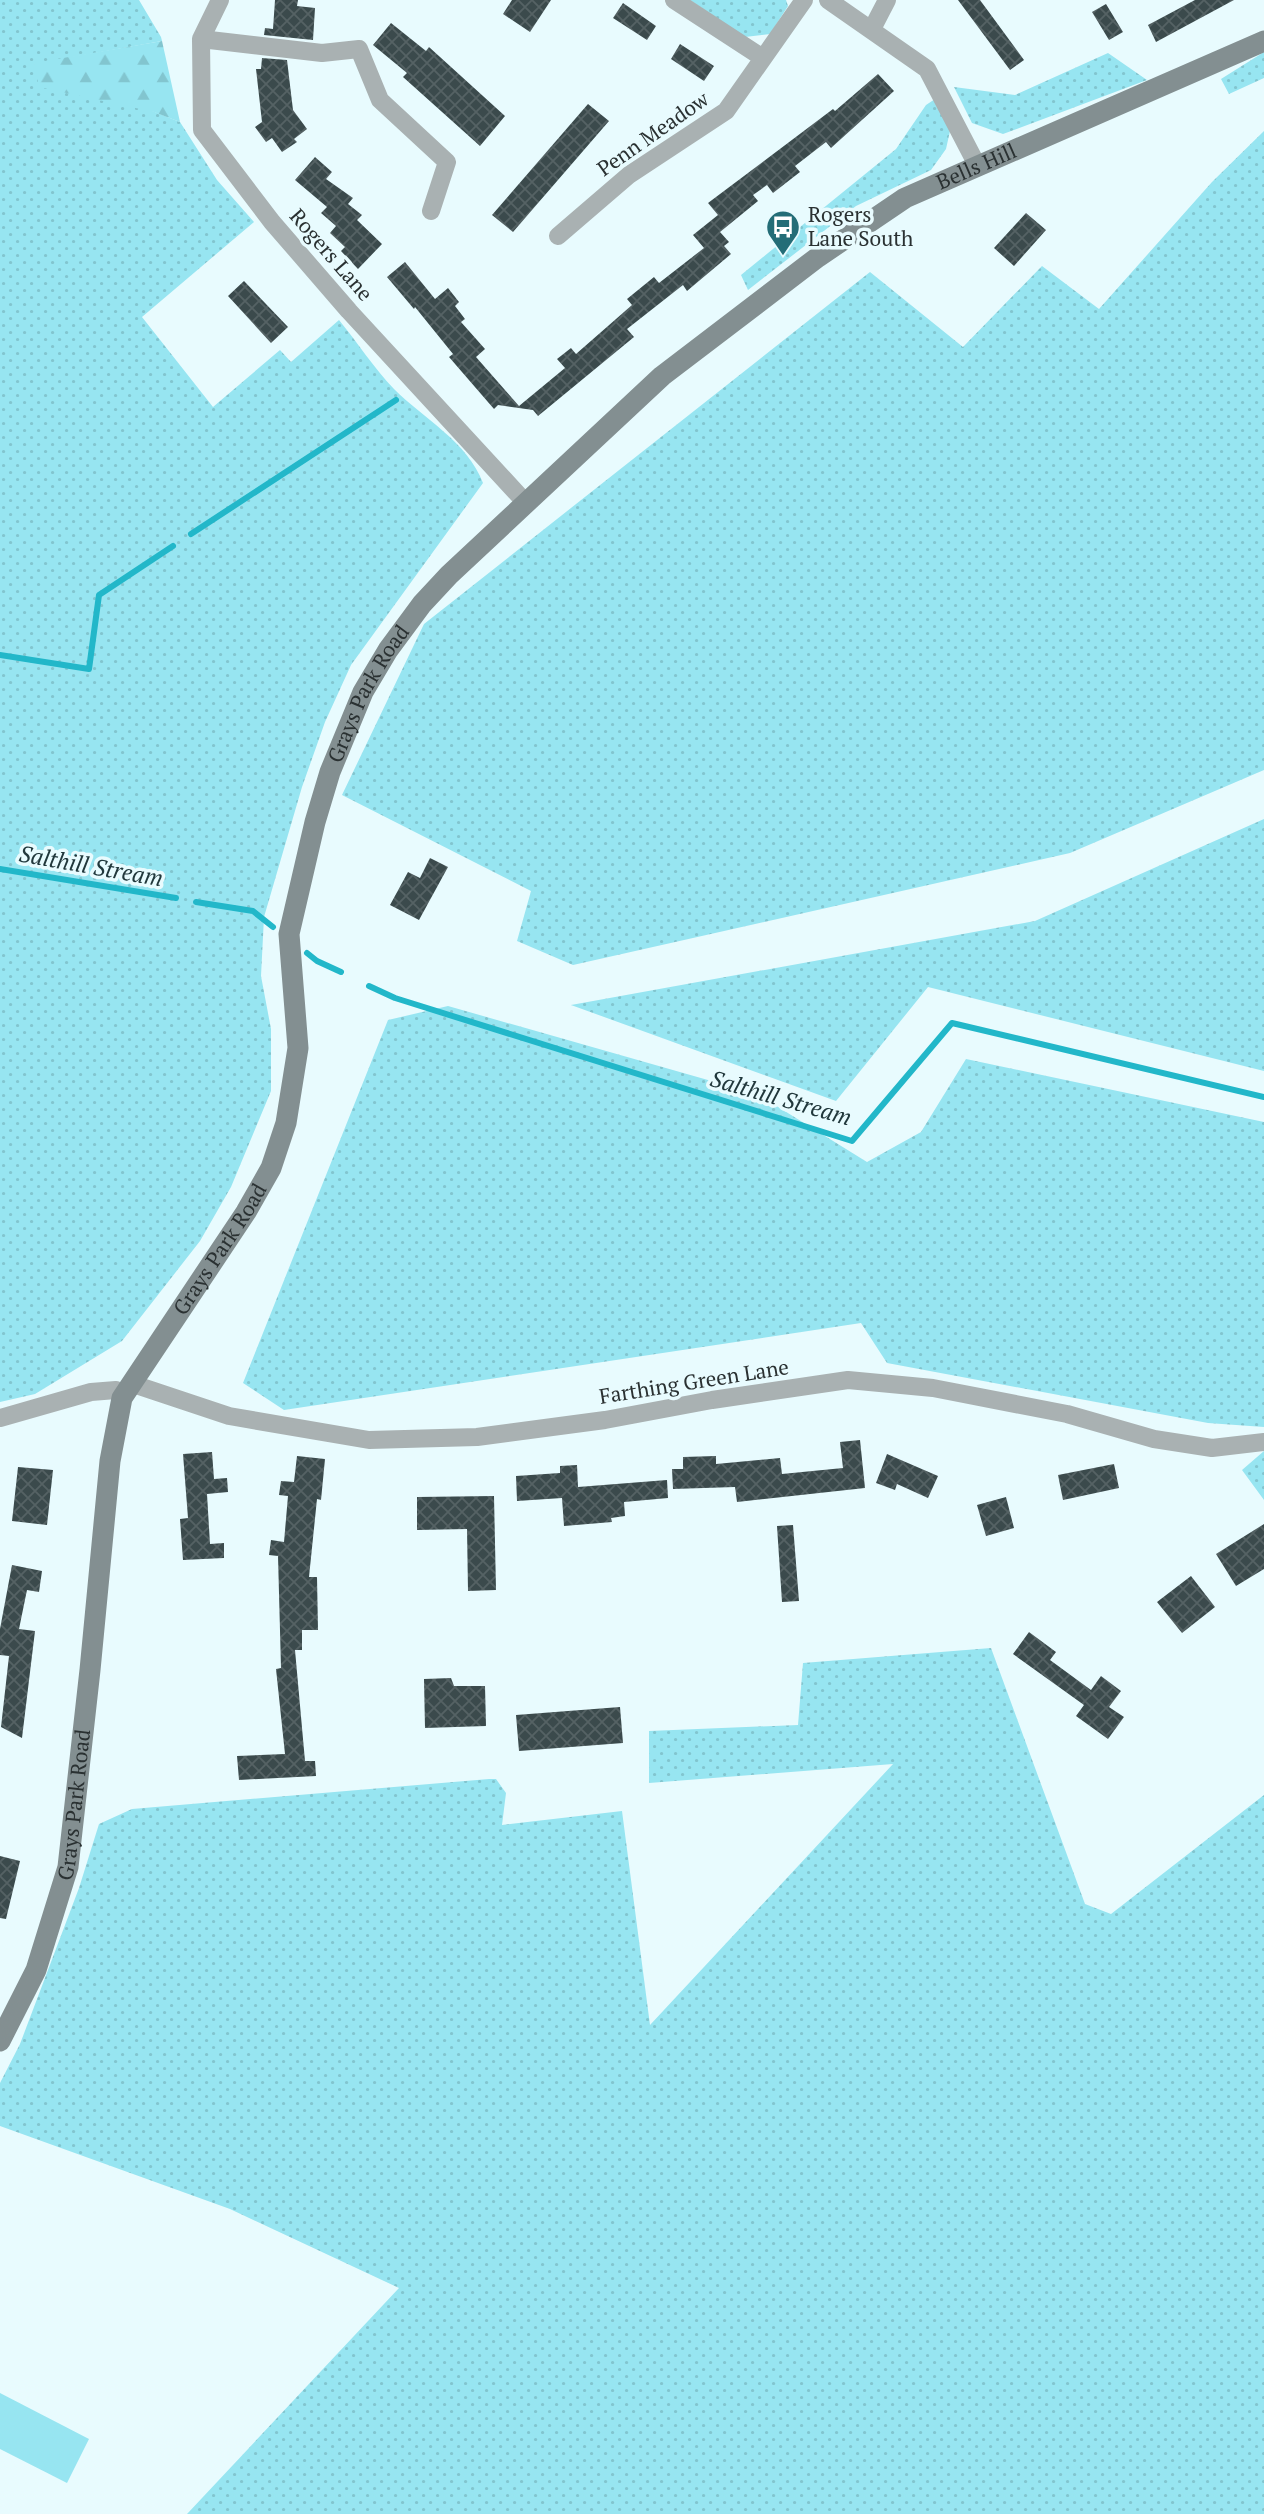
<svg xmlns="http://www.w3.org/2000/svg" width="1264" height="2514" font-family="'PT Serif',serif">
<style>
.grass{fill:url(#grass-dots)}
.forest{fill:url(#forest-firs)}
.park{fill:#97e5f1}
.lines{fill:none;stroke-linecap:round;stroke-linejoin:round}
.stream{stroke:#22b7c9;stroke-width:6}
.building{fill:url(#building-cross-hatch)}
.street{stroke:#a9b1b2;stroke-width:18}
.secondary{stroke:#838f91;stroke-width:21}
.labels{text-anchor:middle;stroke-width:7;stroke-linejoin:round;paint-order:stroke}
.street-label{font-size:21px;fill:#2a3132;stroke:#e8fbfe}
.poi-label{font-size:21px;fill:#2a3132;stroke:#e8fbfe;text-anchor:start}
.water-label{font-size:23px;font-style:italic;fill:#21383c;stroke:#e8fbfe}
</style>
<defs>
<pattern id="grass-dots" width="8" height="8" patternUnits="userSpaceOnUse" patternTransform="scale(1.75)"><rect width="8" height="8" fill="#97e5f1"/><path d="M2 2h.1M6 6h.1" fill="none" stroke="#82c5cf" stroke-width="1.8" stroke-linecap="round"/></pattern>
<pattern id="forest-firs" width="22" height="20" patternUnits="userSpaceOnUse" patternTransform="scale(1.75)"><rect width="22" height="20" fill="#97e5f1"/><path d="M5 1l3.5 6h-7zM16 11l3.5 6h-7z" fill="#82c5cf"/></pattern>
<pattern id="building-cross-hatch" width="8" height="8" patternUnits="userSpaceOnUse" patternTransform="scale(1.75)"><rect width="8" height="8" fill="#3b4a4c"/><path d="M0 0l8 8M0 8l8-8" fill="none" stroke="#556264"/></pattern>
</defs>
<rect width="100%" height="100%" fill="#e8fbfe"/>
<path class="grass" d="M 0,0 L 139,0 L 161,37 L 162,41 L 34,64 L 180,122 L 217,180 L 254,222 L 142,317 L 213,407 L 280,350 L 291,362 L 339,320 C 357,342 374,368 394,389 C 425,420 467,441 483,483 L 351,665 L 325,722 L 302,787 L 264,917 L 261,976 L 271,1029 L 271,1091 L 231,1187 L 200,1241 L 122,1341 L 35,1394 L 0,1402 Z
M 690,0 L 786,0 L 788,6 L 770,34 L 745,37 Z
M 1264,52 L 1264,78 L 1229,94 L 1221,79 Z
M 1108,53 L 1147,80 L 1003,134 L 972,123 L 954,87 L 1015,95 Z
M 935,99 L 950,131 L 946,149 L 931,170 L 856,206 L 748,290 L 741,275 L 896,149 L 926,105 Z
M 1264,131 L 1264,770 L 1070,853 L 573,965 L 517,941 L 531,891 L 342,795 L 424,624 L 870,272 L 963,347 L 1042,266 L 1099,309 L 1212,182 Z
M 1264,819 L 1264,1071 L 928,987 L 836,1101 L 571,1005 L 1035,921 Z
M 448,1006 L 757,1094 L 867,1162 L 921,1132 L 966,1059 L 1264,1122 L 1264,1427 L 1208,1423 L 887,1363 L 861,1323 L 284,1410 L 243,1383 L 388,1020 Z
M 1264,1451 L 1264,1500 L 1242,1470 Z
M 991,1648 L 1085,1904 L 1111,1914 L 1264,1795 L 1264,2514 L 187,2514 L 399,2288 L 230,2209 L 0,2126 L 0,2083 L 20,2044 L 79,1888 L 99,1824 L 132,1809 L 489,1779 L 496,1779 L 506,1793 L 502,1825 L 622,1811 L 650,2025 L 893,1764 L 649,1783 L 649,1731 L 798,1725 L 803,1663 Z"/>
<path class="forest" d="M 162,41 L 180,122 L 154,112 L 39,87 L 34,63 Z"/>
<path class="park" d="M 0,2393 L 89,2439 L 67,2483 L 0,2449 Z"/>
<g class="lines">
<path class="stream" d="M 191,534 L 396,400
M 0,655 L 89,669 L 99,595 L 173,546
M 0,869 L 176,898
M 196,902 L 253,911 L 273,927
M 307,953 L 317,961 L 341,972
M 369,986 L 395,998 L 852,1141 L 952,1023 L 1264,1097"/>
</g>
<path class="building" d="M 275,0 L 298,0 L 297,6 L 315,8 L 313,40 L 264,35 L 265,28 L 273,29 Z
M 512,0 L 551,0 L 530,32 L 503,14 Z
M 958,0 L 980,0 L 1024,60 L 1010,70 Z
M 1195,0 L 1234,0 L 1156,42 L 1148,25 Z
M 623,3 L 656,26 L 647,40 L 613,18 Z
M 1106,4 L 1123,32 L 1109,40 L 1092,12 Z
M 391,23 L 426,51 L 429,47 L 505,116 L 480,146 L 403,77 L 407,73 L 373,45 Z
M 680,44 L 714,66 L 704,81 L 671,59 Z
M 262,58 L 287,60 L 293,110 L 307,129 L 294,139 L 297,142 L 282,152 L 272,138 L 266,142 L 255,127 L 262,122 L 256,69 L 261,69 Z
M 878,74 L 894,91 L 831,148 L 826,142 L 795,166 L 800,172 L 773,193 L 767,185 L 753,195 L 758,201 L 720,232 L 729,242 L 724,246 L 731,254 L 687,291 L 683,285 L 627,329 L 634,337 L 538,416 L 533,410 L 498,405 L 494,409 L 449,357 L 453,354 L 415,307 L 414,309 L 387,277 L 405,262 L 435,299 L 448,288 L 459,302 L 455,306 L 465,319 L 461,322 L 485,349 L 476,357 L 519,406 L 565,368 L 557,359 L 571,348 L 576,354 L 632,305 L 627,299 L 654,277 L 659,283 L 704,248 L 693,235 L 718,215 L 708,203 L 833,109 L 835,111 Z
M 588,104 L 609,121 L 513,232 L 492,215 Z
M 315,157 L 332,172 L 326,179 L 353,198 L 348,204 L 362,215 L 357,220 L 382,244 L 358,269 L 341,251 L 345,247 L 330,233 L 336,226 L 321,213 L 327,207 L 295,180 Z
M 1026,213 L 1046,230 L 1014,266 L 994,248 Z
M 244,281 L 288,327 L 271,343 L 228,296 Z
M 430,858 L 448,867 L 419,920 L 390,905 L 408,872 L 420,878 Z
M 860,1440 L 865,1488 L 737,1502 L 735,1487 L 673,1489 L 672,1469 L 683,1469 L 683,1457 L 716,1456 L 716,1464 L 780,1458 L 782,1474 L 843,1468 L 840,1442 Z
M 212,1452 L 214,1479 L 227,1478 L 228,1492 L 207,1494 L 210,1544 L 224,1543 L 224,1558 L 183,1560 L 180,1519 L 188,1518 L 183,1454 Z
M 887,1454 L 938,1476 L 928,1498 L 897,1484 L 895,1490 L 876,1483 Z
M 297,1456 L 325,1459 L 321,1500 L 317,1499 L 309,1577 L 317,1577 L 318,1630 L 302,1630 L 302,1650 L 295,1650 L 305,1761 L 315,1761 L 316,1776 L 239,1780 L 237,1756 L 285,1754 L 276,1669 L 281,1668 L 278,1556 L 269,1555 L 271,1540 L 284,1542 L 288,1496 L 279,1495 L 281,1481 L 294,1482 Z
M 1114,1464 L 1119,1488 L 1063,1500 L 1058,1475 Z
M 577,1465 L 578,1487 L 667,1480 L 668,1498 L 624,1502 L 625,1516 L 611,1518 L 612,1522 L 564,1526 L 562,1498 L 517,1501 L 516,1476 L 560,1473 L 560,1466 Z
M 18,1467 L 53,1470 L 47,1525 L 12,1521 Z
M 494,1496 L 496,1590 L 468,1591 L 467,1529 L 417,1530 L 417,1497 Z
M 1006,1497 L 1014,1528 L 986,1536 L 977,1505 Z
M 1264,1524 L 1264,1569 L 1236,1586 L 1216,1554 Z
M 793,1525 L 799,1601 L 782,1602 L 777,1526 Z
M 12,1565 L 42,1571 L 39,1592 L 27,1590 L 19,1629 L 35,1631 L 22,1738 L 1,1727 L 9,1656 L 0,1655 L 0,1629 Z
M 1191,1576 L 1215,1607 L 1182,1633 L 1157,1602 Z
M 1029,1632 L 1056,1652 L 1050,1660 L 1091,1690 L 1101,1676 L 1121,1691 L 1109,1707 L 1124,1717 L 1108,1739 L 1076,1716 L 1084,1705 L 1013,1654 Z
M 451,1678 L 454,1686 L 485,1686 L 486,1726 L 425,1728 L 424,1679 Z
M 620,1707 L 623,1743 L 519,1751 L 516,1715 Z
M 0,1856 L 20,1861 L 6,1919 L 0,1918 Z"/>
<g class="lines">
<path class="street" d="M 220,0 L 201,39 L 202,130 L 272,222 L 349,311 L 525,502
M 674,0 L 763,58
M 828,0 L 927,69 L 978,167
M 872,29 L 887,0
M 201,39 L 322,53 L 359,49 L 380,100 L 447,162 L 431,211
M 558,236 L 629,175 L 726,111 L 804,0
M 133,1384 L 229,1416 L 369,1440 L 477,1437 L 605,1420 L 712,1400 L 848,1380 L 933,1388 L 1067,1414 L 1154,1439 L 1212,1448 L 1264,1442
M 0,1418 L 91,1392 L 116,1390 L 122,1398"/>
<path class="secondary" id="s1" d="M 0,2041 L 36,1970 L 68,1867 L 90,1670 L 110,1461 L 122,1398 L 246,1212 L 271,1168 L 286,1123 L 298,1048 L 289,934 L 315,822 L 330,772 L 363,692 L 388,650 L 422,604 L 449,575 L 662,376 L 818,257 L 905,198 L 1264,41"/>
</g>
<defs>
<g id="bus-pin" transform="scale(1.75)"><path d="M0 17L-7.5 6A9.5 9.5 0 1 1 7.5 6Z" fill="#246d77" stroke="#e8fbfe"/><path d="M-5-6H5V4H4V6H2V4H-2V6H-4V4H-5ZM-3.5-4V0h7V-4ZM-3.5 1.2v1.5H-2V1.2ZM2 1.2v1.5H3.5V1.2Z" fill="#fff"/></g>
</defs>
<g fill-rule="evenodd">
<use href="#bus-pin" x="783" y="227"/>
</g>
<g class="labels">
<g class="street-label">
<text transform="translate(653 134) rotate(-35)" y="7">Penn Meadow</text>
<text dy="7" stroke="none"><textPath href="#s1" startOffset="2242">Bells Hill</textPath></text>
<text transform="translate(331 255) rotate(49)" y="7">Rogers Lane</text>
<text dy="7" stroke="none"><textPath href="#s1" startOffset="1426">Grays Park Road</textPath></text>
<text dy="7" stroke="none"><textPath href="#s1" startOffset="838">Grays Park Road</textPath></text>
<text transform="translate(694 1382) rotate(-9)" y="7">Farthing Green Lane</text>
<text dy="7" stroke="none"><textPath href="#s1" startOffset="250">Grays Park Road</textPath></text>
</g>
<g class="poi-label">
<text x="808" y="222">Rogers<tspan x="808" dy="24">Lane South</tspan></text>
</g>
<g class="water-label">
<text transform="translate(91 866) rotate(10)" y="8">Salthill Stream</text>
<text transform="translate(781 1098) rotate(16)" y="8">Salthill Stream</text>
</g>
</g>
</svg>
